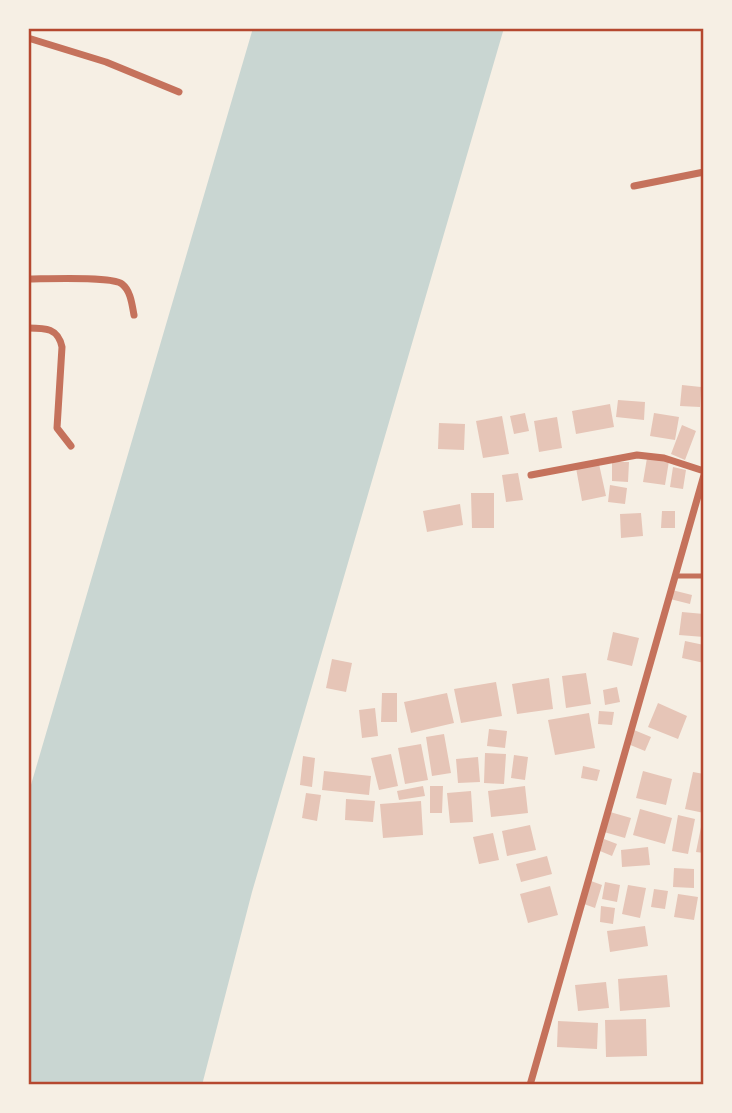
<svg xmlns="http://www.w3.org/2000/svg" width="732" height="1113" font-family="'PT Sans Narrow',sans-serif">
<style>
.water{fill:#c9d6d2}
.building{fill:#e6c5b7}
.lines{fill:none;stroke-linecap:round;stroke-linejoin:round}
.service{stroke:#c5725c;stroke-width:5}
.minor{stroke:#c5725c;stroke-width:7}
.neatline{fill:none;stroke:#b5482f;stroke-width:2.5}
</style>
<rect width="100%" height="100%" fill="#f6efe4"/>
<path class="water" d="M 253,28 L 504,28 L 252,892 L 202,1085 L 28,1085 L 28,795 Z"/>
<path class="building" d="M 682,385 L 701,387 L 700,407 L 680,406 Z
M 618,400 L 645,402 L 644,420 L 616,417 Z
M 610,404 L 614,427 L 576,434 L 572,411 Z
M 525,413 L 529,431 L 514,434 L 510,416 Z
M 654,413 L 679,417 L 675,440 L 650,436 Z
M 502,416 L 509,454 L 483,458 L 476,421 Z
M 557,417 L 562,448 L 539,452 L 534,421 Z
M 439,423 L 465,424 L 464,450 L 438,449 Z
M 682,425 L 696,431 L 685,460 L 671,454 Z
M 647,458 L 669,461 L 665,485 L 643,482 Z
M 612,462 L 629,462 L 628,482 L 612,481 Z
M 599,464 L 606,496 L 582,501 L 576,468 Z
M 673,467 L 686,470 L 683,489 L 670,487 Z
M 518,473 L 523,500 L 506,502 L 502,475 Z
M 610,485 L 627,488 L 625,504 L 608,502 Z
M 471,493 L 494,493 L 494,528 L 472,528 Z
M 460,504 L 463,525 L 427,532 L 423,511 Z
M 662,511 L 675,511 L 675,528 L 661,528 Z
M 641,513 L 643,536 L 621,538 L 620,514 Z
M 672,590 L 692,595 L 690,604 L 670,599 Z
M 682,612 L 704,614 L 704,637 L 679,635 Z
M 613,632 L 639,638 L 632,666 L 607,660 Z
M 685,641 L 704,645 L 704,663 L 682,658 Z
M 332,659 L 352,663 L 346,692 L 326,688 Z
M 586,673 L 591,704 L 566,708 L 562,676 Z
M 549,678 L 553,709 L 517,714 L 512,684 Z
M 496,682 L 502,716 L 461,723 L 454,689 Z
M 617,687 L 620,702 L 605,705 L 603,690 Z
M 382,693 L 397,693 L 397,722 L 381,722 Z
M 447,693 L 454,723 L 411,733 L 404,702 Z
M 658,703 L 687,716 L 678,739 L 648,727 Z
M 375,708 L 378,736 L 362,738 L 359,710 Z
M 599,711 L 614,712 L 612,725 L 598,724 Z
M 589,713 L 595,748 L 555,755 L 548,720 Z
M 489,729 L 507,731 L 505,748 L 487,746 Z
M 634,730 L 651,737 L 645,751 L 628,744 Z
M 444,734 L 451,773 L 432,776 L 426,737 Z
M 421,744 L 428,780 L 405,784 L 398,748 Z
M 485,753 L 506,754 L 504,784 L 484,783 Z
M 391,754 L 398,786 L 379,790 L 371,758 Z
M 514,755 L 528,757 L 525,780 L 511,778 Z
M 303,756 L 315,758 L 312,787 L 300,785 Z
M 478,757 L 480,782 L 458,783 L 456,759 Z
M 583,766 L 600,770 L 597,781 L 581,778 Z
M 324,771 L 371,776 L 369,795 L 322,790 Z
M 643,771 L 672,779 L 666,805 L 636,798 Z
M 693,772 L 704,774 L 704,813 L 685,809 Z
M 423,786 L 425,796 L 399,800 L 397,791 Z
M 430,786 L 443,786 L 442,813 L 430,813 Z
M 525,786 L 528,813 L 491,817 L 488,791 Z
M 471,791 L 473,822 L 450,823 L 447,793 Z
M 306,793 L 321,795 L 317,821 L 302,818 Z
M 346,799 L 375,801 L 373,822 L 345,820 Z
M 421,801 L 423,835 L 383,838 L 380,804 Z
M 640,809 L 672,818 L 665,844 L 633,835 Z
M 610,812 L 631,818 L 625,838 L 604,832 Z
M 678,815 L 695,819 L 688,854 L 672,851 Z
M 702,822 L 704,822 L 704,853 L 696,852 Z
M 530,825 L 536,850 L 507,856 L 502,831 Z
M 493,833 L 499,860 L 479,864 L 473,837 Z
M 604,839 L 617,844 L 612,856 L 600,851 Z
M 648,847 L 650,865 L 622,867 L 621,850 Z
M 547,856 L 552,874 L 521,882 L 516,864 Z
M 674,868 L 694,869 L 694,888 L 673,887 Z
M 591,881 L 602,885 L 595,908 L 584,904 Z
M 605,882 L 620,885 L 617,902 L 602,899 Z
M 628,885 L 646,888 L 640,918 L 622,914 Z
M 550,886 L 558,915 L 528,923 L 520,894 Z
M 654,889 L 668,891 L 665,909 L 651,907 Z
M 678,894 L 698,897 L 694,920 L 674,917 Z
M 601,906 L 615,908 L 613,924 L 600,922 Z
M 645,926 L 648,946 L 610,952 L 607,931 Z
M 667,975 L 670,1007 L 620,1011 L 618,979 Z
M 606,982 L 609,1008 L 578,1011 L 575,985 Z
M 646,1019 L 647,1056 L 606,1057 L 605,1020 Z
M 558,1021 L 598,1023 L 597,1049 L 557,1047 Z"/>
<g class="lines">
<path class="service" d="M 675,576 L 704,576"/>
<path class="minor" d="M 28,38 L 106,62 L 179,92
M 634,186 L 704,172
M 28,279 C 45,279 112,276 122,284 C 131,291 132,305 134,315
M 28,328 C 46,328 58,328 62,347 L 57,428 L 71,446
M 531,475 L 637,455 L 664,458 L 704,471
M 530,1085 L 704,475"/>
</g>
<rect width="732" height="1113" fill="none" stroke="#f6efe4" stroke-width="60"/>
<rect x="30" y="30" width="672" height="1053" class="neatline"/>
</svg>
